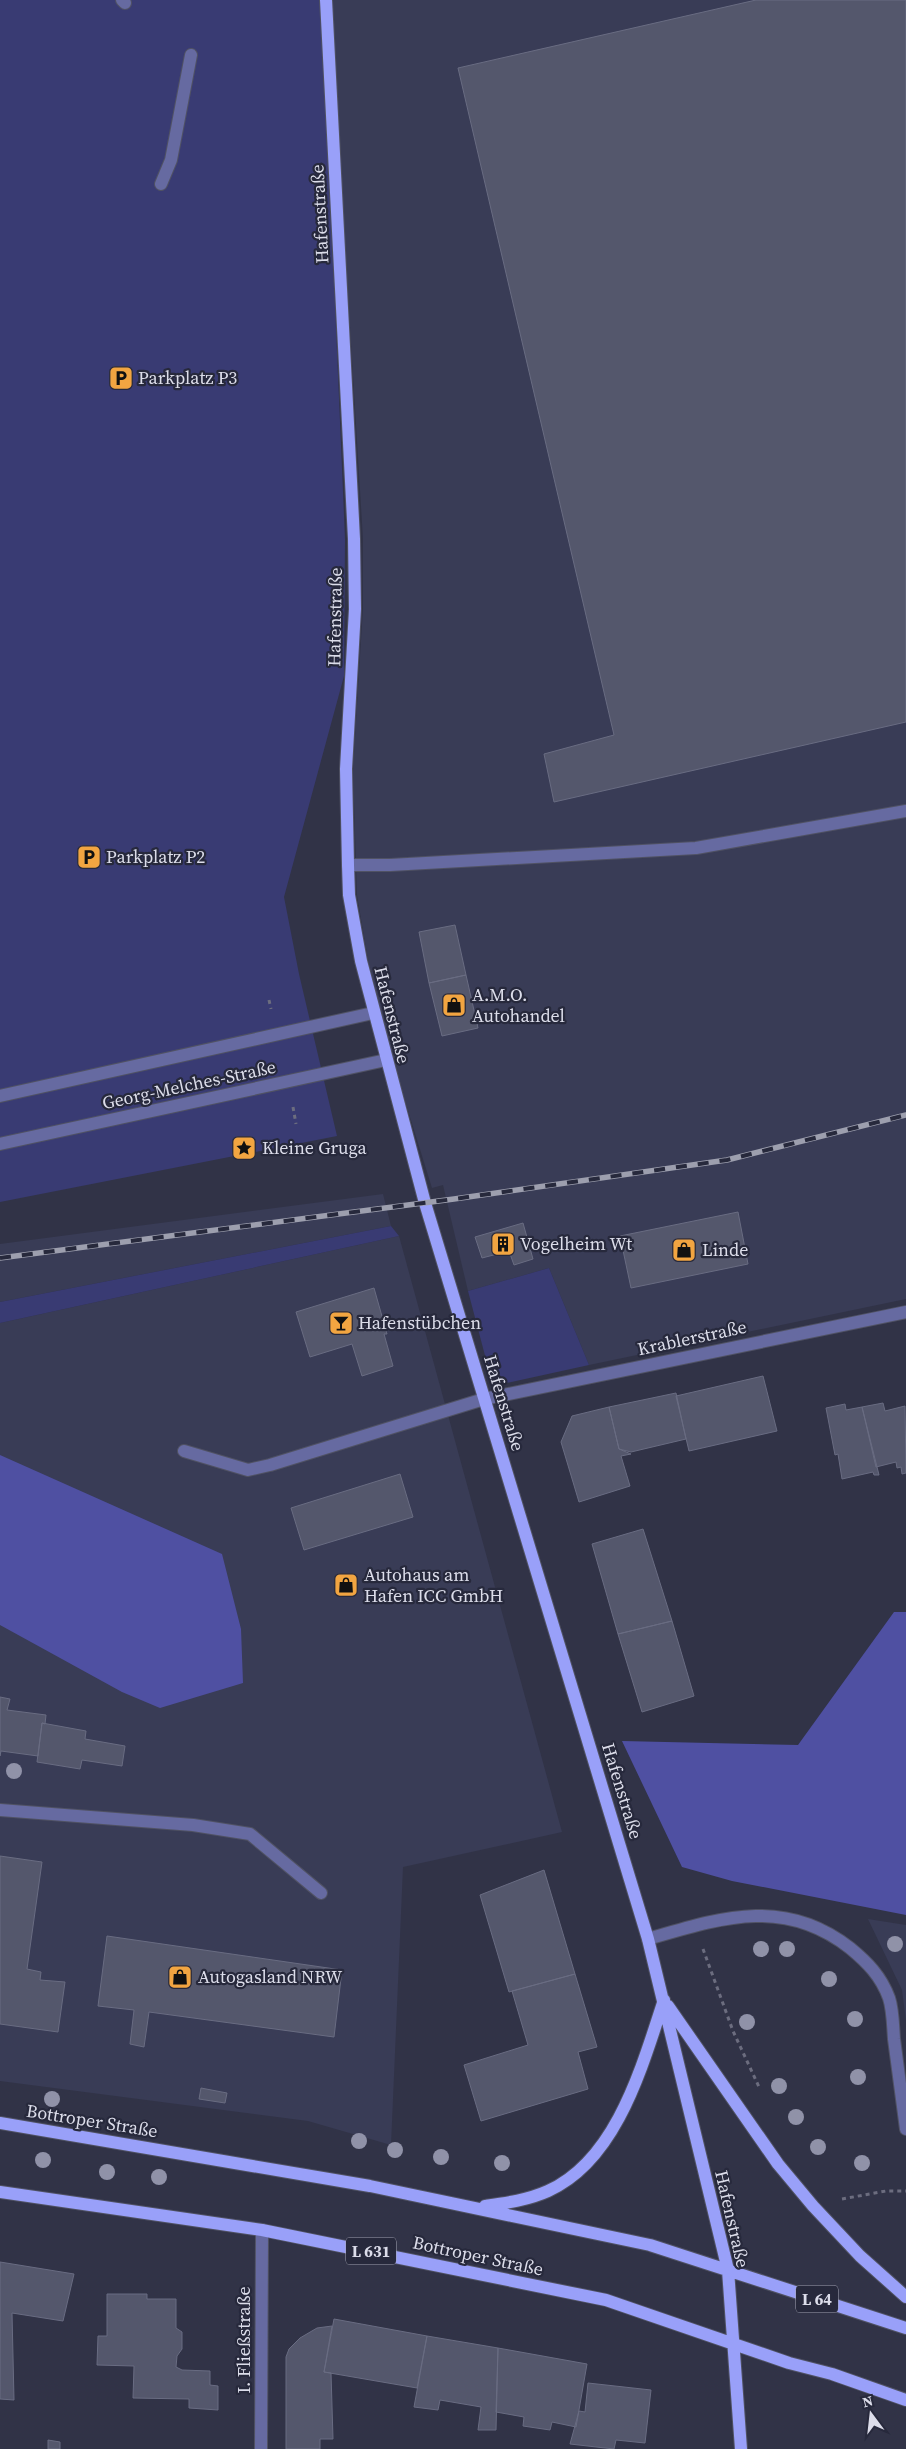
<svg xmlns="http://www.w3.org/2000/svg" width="906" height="2449" font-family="'Source Serif 4',serif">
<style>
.built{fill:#393c56}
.green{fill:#393b73}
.forest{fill:#4f50a2}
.building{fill:#54576c;stroke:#696c82}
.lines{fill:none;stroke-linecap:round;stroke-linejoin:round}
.minor-casing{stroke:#505264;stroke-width:14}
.major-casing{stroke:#505264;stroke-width:14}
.path{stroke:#6c6d7f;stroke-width:3;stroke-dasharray:4 4;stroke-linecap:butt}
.minor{stroke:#666aa1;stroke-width:12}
.major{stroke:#99a0f9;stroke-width:12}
.rail-casing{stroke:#9d9fae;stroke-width:5.5}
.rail{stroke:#27293c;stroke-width:4;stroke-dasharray:11;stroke-linecap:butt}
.tree{fill:#9092a8}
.labels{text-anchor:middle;stroke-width:4.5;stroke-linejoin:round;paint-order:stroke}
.shield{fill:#27293c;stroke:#a6a7b6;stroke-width:1}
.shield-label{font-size:16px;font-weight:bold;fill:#dcddea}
.street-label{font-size:18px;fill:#dcddea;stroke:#27293c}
.poi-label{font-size:18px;fill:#dcddea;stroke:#27293c;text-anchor:start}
</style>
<rect width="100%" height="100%" fill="#313347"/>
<path class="built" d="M 330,0 L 906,0 L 906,1299 L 589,1365 L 549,1268 L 468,1291 L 443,1185 L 432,1188 L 392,1059 L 368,960 L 357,895 L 353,770 L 363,608 L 363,539 Z
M 383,1194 L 391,1226 L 0,1302 L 0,1244 Z
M 399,1236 L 562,1832 L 403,1867 L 391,2145 L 308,2121 L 0,2081 L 0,1323 Z
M 868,1919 L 906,1925 L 906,2021 L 902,1990 Z"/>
<path class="green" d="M 0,0 L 322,0 L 345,539 L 344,676 L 284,897 L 299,974 L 337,1136 L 0,1202 Z
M 391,1226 L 399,1236 L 0,1323 L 0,1302 Z
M 549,1268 L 589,1365 L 493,1386 L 468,1291 Z"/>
<path class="forest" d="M 0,1455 L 222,1554 L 241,1629 L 243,1683 L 160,1708 L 122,1692 L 0,1625 Z
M 894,1612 L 906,1612 L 906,1915 L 732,1881 L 682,1867 L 622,1741 L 798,1745 Z"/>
<path class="building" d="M 756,0 L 906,0 L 906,722 L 554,802 L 544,754 L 614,735 L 458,68 Z
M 455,925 L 466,975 L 429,983 L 419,932 Z
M 466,975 L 478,1028 L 442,1036 L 429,983 Z
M 738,1212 L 748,1264 L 631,1288 L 620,1236 Z
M 523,1223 L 533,1259 L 514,1265 L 509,1251 L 482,1258 L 475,1237 Z
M 374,1288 L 387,1334 L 384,1334 L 393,1366 L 362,1376 L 352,1344 L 310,1357 L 296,1312 Z
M 763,1376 L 777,1431 L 689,1451 L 676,1396 Z
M 676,1393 L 686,1439 L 631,1452 L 619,1449 L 609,1407 Z
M 883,1403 L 885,1411 L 905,1406 L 906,1473 L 902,1474 L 901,1467 L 897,1468 L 896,1462 L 876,1467 L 862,1407 Z
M 845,1404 L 846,1410 L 862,1407 L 879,1475 L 874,1475 L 873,1472 L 842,1479 L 838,1454 L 835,1455 L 826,1408 Z
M 609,1407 L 619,1449 L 631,1454 L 621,1456 L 630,1486 L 579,1502 L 561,1442 L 572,1416 Z
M 400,1474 L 413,1517 L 304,1550 L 291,1508 Z
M 643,1529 L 672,1621 L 618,1634 L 592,1544 Z
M 672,1621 L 694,1696 L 642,1712 L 618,1634 Z
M 0,1697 L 10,1699 L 7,1710 L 46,1715 L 45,1724 L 42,1723 L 38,1756 L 1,1751 L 0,1756 Z
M 42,1723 L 86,1731 L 85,1739 L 125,1746 L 122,1766 L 82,1760 L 80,1769 L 37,1762 Z
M 0,1856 L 42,1862 L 27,1969 L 41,1972 L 40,1980 L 65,1982 L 58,2032 L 0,2024 Z
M 544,1870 L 575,1974 L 509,1992 L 480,1895 Z
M 107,1936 L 342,1970 L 334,2037 L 149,2012 L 144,2047 L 130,2044 L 134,2010 L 98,2006 Z
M 575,1974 L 597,2047 L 578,2052 L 588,2089 L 481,2121 L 464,2065 L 528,2045 L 512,1991 Z
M 201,2088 L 227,2093 L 225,2103 L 199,2099 Z
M 0,2262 L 74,2274 L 63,2321 L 12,2313 L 14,2400 L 0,2399 Z
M 107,2294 L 147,2294 L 147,2299 L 176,2299 L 176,2328 L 182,2332 L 182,2349 L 177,2356 L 176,2367 L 182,2370 L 210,2371 L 210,2385 L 218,2386 L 218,2410 L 189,2408 L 189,2399 L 133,2398 L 134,2366 L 97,2365 L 98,2336 L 107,2336 Z
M 334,2319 L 427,2336 L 417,2388 L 324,2372 Z
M 332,2326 L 324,2372 L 331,2373 L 333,2439 L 320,2439 L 320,2449 L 286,2449 L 286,2357 L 289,2349 L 300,2338 L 317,2328 Z
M 427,2336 L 498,2348 L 496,2430 L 478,2430 L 481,2407 L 440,2400 L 438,2410 L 414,2407 Z
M 498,2348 L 587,2364 L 576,2427 L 552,2422 L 550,2430 L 523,2426 L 524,2417 L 496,2412 Z
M 588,2383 L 651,2390 L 645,2443 L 616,2440 L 614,2449 L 570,2444 L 579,2411 L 585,2412 Z
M 48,2440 L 60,2442 L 60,2449 L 48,2449 Z"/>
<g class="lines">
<g class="minor-casing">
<path id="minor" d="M 122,0 L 125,3
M 161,184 L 171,160 L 191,55
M 348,865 L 390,865 L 696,848 L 906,811
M 0,1096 L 373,1013
M 0,1144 L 386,1060
M 184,1451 L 248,1470 L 270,1465 L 484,1399 L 906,1312
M 0,1810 L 193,1825 L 250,1834 L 321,1893
M 648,1939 C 720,1918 784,1896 850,1948 C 867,1962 881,1976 889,1998 C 893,2010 893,2026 894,2039 C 898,2069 902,2099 906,2129
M 261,2449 L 262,2230"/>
</g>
<g class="major-casing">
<path id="major" d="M 326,0 L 354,539 L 355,609 L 346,769 L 348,865 L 349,895 L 361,961 L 425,1203 L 648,1939 L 728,2270 L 741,2449
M 668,2006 L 778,2164 L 813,2206 L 860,2256 L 906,2297
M 0,2123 L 370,2186 L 650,2245 L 906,2328
M 0,2192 L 262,2230 L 606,2300 L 789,2363 L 832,2374 L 906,2400
M 485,2206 C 506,2203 528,2200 548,2191 C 617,2160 642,2066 664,2000"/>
</g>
<path class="path" d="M 269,1000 L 271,1009
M 293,1107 L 296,1124
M 703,1949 L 733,2031 L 760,2089
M 842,2199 L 886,2191 L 906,2191"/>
<use href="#minor" class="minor"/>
<use href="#major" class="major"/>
<g class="rail-casing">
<path id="rail" d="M 0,1258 L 454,1199 L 727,1160 L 906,1115"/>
</g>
<use href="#rail" class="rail"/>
</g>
<g class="tree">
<circle cx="14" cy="1771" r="8"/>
<circle cx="895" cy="1944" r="8"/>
<circle cx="761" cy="1949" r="8"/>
<circle cx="787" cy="1949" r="8"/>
<circle cx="829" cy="1979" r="8"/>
<circle cx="855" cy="2019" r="8"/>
<circle cx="747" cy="2022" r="8"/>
<circle cx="858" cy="2077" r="8"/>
<circle cx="779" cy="2086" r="8"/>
<circle cx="52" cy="2099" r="8"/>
<circle cx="796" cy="2117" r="8"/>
<circle cx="359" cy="2141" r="8"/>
<circle cx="818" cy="2147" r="8"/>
<circle cx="395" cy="2150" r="8"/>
<circle cx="441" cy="2157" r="8"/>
<circle cx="43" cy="2160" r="8"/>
<circle cx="502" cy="2163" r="8"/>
<circle cx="862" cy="2163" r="8"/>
<circle cx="107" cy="2172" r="8"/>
<circle cx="159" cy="2177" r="8"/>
</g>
<defs>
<g id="parking-square" transform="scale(1.25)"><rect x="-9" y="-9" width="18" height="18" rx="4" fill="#f2a541" stroke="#27293c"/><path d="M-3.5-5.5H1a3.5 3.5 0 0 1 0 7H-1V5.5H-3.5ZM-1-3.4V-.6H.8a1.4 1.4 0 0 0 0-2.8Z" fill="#111"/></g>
<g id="shop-square" transform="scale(1.25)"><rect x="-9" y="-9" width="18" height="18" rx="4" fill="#f2a541" stroke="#27293c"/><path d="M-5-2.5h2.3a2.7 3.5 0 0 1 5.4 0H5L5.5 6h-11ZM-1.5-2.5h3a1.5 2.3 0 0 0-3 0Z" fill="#111"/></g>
<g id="sight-square" transform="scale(1.25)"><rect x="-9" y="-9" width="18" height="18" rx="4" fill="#f2a541" stroke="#27293c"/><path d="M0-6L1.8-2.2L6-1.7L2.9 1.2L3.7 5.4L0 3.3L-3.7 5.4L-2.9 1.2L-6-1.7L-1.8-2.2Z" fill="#111"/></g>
<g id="building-square" transform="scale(1.25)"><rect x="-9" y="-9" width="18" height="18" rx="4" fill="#f2a541" stroke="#27293c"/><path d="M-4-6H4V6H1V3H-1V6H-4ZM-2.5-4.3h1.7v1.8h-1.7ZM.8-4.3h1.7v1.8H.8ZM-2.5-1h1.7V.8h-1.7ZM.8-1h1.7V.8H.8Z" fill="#111"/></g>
<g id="bar-square" transform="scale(1.25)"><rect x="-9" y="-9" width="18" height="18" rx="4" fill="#f2a541" stroke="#27293c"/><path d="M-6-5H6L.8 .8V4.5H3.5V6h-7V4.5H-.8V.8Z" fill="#111"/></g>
</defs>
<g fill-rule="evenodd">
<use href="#parking-square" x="121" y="378"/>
<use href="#parking-square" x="89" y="857"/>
<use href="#shop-square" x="454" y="1005"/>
<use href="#sight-square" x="244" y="1148"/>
<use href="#building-square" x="503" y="1244"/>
<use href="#shop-square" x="684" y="1250"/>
<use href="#bar-square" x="341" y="1323"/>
<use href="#shop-square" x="346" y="1585"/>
<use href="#shop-square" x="180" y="1977"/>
</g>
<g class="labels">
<g class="shield">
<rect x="346" y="2237.5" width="50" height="27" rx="4"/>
<rect x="796" y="2285.5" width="42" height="27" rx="4"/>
</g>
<g class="shield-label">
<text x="371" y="2257">L 631</text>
<text x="817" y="2305">L 64</text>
</g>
<g class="street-label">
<text transform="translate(320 214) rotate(-93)" y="6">Hafenstraße</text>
<text transform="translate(335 617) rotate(-89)" y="6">Hafenstraße</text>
<text transform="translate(392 1015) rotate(76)" y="6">Hafenstraße</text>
<text transform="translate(189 1085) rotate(-12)" y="6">Georg-Melches-Straße</text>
<text transform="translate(692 1338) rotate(-12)" y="6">Krablerstraße</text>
<text transform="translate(504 1403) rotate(73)" y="6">Hafenstraße</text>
<text transform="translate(622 1791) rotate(73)" y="6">Hafenstraße</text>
<text transform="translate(92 2121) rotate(9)" y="6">Bottroper Straße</text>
<text transform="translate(732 2219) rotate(77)" y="6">Hafenstraße</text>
<text transform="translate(478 2256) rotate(12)" y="6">Bottroper Straße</text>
<text transform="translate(244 2340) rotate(-90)" y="6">I. Fließstraße</text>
</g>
<g class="poi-label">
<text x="138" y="384">Parkplatz P3</text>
<text x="106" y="863">Parkplatz P2</text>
<text x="472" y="1001">A.M.O.<tspan x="472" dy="21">Autohandel</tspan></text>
<text x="262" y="1154">Kleine Gruga</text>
<text x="520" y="1250">Vogelheim Wt</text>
<text x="702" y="1256">Linde</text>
<text x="358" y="1329">Hafenstübchen</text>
<text x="364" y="1581">Autohaus am<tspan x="364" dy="21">Hafen ICC GmbH</tspan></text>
<text x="198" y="1983">Autogasland NRW</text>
</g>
</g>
<g transform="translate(871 2414) rotate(345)" stroke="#27293c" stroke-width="4" paint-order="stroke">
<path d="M0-4L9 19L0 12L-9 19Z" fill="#dcddea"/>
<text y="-8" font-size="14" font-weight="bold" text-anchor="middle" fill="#dcddea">N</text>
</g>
</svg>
